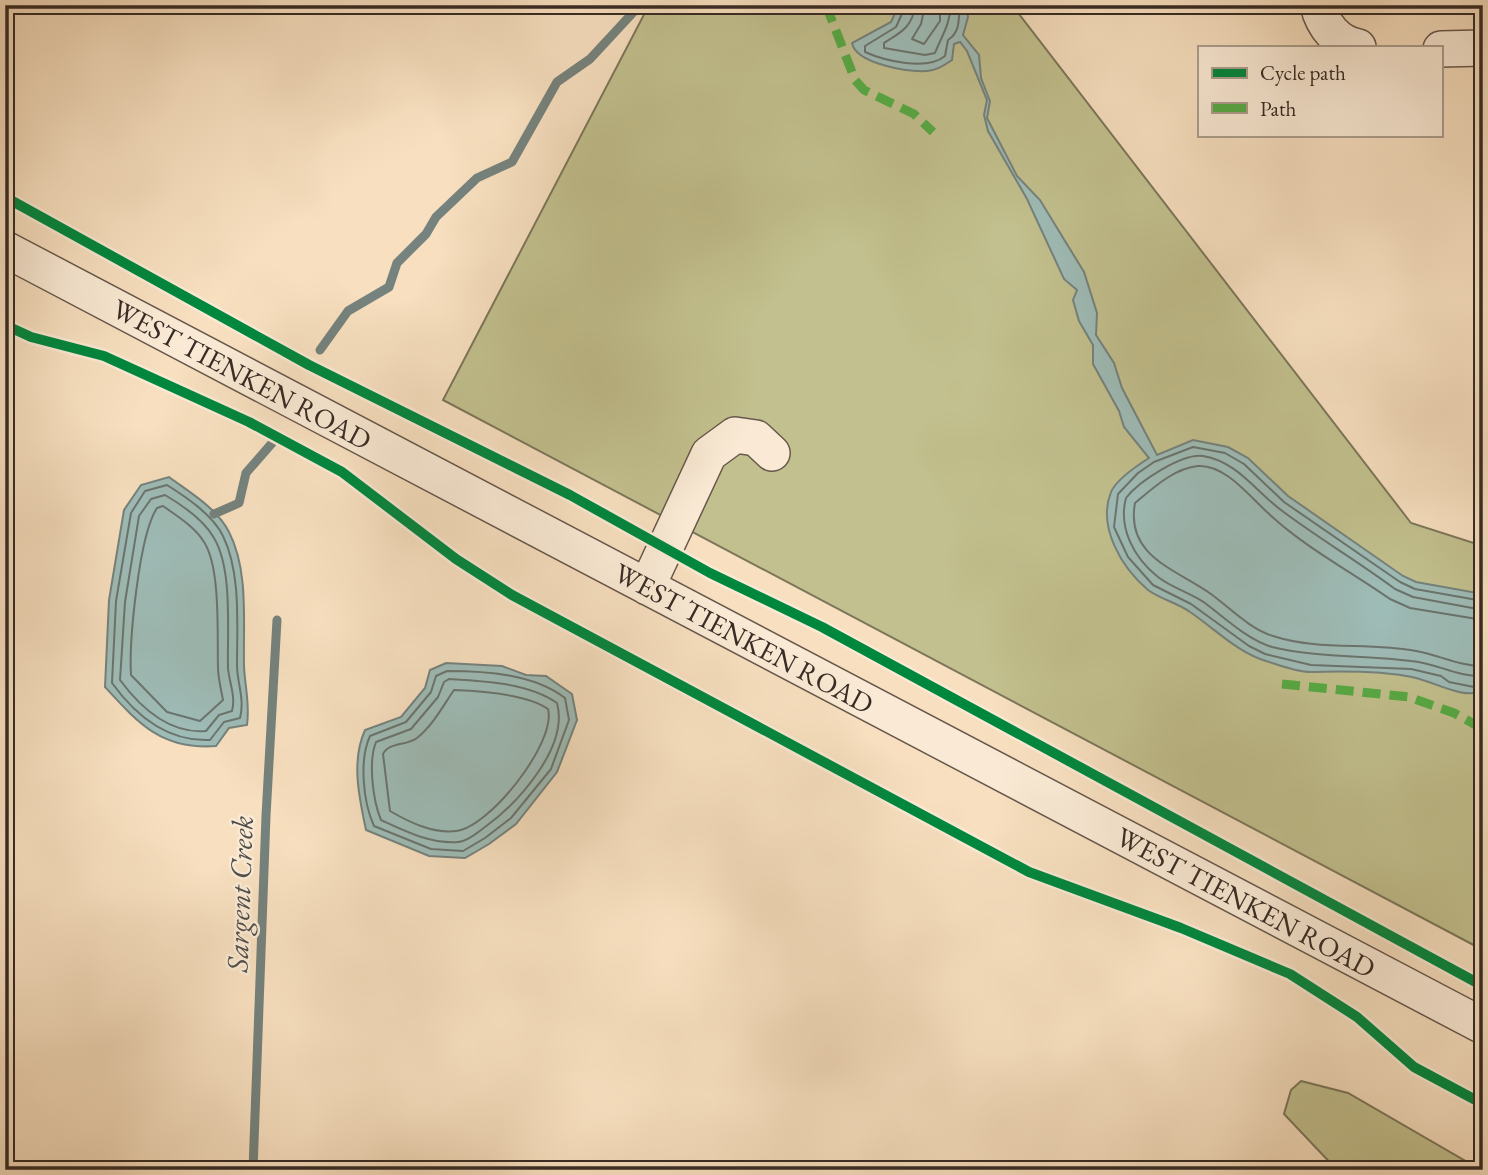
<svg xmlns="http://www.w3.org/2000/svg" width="1488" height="1175" font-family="'EB Garamond',serif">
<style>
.green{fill:#c2c08e;stroke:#7c765a;stroke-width:2}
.water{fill:#9ebcb7;stroke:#75827d;stroke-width:2}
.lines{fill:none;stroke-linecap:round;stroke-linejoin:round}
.shore{stroke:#6a746e;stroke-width:2}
.stream{stroke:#75827d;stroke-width:9}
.minor-casing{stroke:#67584c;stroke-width:38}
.minor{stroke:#faead5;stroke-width:35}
.quiet{stroke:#55ab44;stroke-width:9;stroke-dasharray:18 9;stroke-linecap:butt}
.cycleway-casing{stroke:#faead5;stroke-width:15}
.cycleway{stroke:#00873e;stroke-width:10}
.labels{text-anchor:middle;stroke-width:5;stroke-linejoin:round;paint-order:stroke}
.street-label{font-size:28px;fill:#372b25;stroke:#faead5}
.water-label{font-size:30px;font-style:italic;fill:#514f4a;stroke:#faead5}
</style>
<rect width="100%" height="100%" fill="#f7dfbf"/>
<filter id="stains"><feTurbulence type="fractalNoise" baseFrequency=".00286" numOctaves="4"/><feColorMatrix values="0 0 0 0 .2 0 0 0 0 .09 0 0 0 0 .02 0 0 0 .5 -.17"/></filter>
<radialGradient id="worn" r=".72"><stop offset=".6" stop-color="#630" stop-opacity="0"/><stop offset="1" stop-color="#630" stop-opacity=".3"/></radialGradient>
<path class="green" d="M 649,5 L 1012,5 L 1411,523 L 1483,546 L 1483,950 L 443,400 Z
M 1301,1081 L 1348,1093 L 1481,1170 L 1337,1170 L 1284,1114 L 1291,1090 Z"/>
<path class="water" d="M 899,5 L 966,5 L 968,17 L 963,35 L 979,55 L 981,78 L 990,101 L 987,118 L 1017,176 L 1040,200 L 1084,272 L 1097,313 L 1096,335 L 1114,363 L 1122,388 L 1157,455 L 1193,440 L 1228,447 L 1248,458 L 1288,496 L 1403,576 L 1416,582 L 1483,594 L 1483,691 C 1463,700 1433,681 1412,677 C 1382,671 1343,671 1312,672 C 1299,673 1279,665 1266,661 C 1238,653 1214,628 1190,612 C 1178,603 1160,599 1148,590 C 1122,568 1097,527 1111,492 C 1116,480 1138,465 1149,458 L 1124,427 L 1119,411 L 1093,364 L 1093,345 L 1079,321 L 1073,300 L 1077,290 L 1064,279 L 1027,199 L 988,131 L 984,115 L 987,100 L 967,51 L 960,42 L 954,44 L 952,60 C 945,65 936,71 927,71 C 908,72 856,64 852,43 L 891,22 Z
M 169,477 C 189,492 217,508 229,532 C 249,571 243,623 244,666 C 245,688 250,703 247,725 L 229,728 L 216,746 C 162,750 139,724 105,687 L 109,600 L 124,510 L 141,485 Z
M 446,663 L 502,666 L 526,675 L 546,676 L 572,694 L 577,720 L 557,772 L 516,824 L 489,844 L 465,858 L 429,856 L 366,830 C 359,797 351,761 365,730 L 401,717 L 425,688 L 430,670 Z"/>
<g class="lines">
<path class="shore" d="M 906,5 L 896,27 L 865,46 L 865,52 C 885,61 927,71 945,56 L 948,40 C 961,31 958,20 960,5
M 915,5 C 913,27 900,33 884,43 L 884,48 L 925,55 L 935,53 C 943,33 949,27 951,5
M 925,5 L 921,24 L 912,39 L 924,44 L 940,21 L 940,5
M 167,485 C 186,497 213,515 223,536 C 241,573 237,624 237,665 C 237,683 245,699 240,718 L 224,722 L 210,740 C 168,742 136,716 112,683 L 116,601 L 131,513 L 145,491 Z
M 165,495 C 182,505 204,520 214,538 C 233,570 227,631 228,668 C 229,682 236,696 232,711 L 219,715 L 206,731 C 169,734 140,707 120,680 L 125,602 L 139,516 L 151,499 Z
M 163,506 C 177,516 195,527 204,542 C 221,568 217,636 218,667 C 218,678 221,689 223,700 L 200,721 L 167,712 L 131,675 C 129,641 139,535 157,508 Z
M 1483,601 L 1415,589 L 1400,582 L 1284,502 L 1244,464 L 1225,453 L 1193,447 L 1154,462 L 1138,473 L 1118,494 L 1114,527 L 1128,557 L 1153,585 L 1191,604 L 1249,646 L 1265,654 L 1311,665 L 1411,669 L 1441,676 L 1449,682 L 1474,687 L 1483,685
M 1483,610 L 1413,597 L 1395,589 C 1359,562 1318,538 1281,510 C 1255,491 1238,462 1203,456 C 1182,453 1138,482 1126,498 C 1118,528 1134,558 1158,577 C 1172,588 1191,593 1205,603 C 1225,618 1248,640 1272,647 C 1318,658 1364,655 1411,661 C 1436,663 1457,677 1483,676
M 1483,620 L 1410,608 L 1390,599 C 1350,571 1304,547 1268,513 C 1250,497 1225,464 1198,466 C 1174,468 1152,489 1135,503 C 1125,557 1178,570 1211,594 C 1230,608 1250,629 1273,636 C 1319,651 1368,642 1416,651 C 1439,655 1459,666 1483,666
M 447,671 C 486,671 534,674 565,698 L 569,720 L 551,769 L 511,818 L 485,838 L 463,851 L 431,849 L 374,826 C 363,802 359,760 370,736 L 406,722 L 431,692 L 436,676 Z
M 449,679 C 484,681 529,683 557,703 C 569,747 518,803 485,827 C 478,832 467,842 458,842 C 430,844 405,831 381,820 C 373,801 368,762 376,742 L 411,729 L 438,697 L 444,682 Z
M 454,690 C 480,691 527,694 548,709 C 557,742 489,828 456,831 C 433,834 409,822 390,811 L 383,754 C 389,742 406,746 417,738 C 433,725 443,706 454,690 Z"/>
<path class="stream" d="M 320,350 L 348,311 L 389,287 L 397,263 L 426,234 L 436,217 L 477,178 L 512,162 L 557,82 L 590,59 L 640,5
M 214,514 L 239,503 L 246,473 L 273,442
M 253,1170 L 266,816 L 277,620"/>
<g class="minor-casing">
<path id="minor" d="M 1318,5 C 1323,26 1337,43 1358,47
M 1441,49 L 1483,48
M 5,249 L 1483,1026
M 647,587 L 709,454 L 735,435 L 756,438 L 772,453"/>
</g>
<use href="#minor" class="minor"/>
<path class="quiet" d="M 826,5 L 855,80 L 864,90 L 914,114 L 933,132
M 1282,684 L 1409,697 L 1454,713 L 1483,729"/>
<g class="cycleway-casing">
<path id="cycleway" d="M 5,197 L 309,365 L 570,495 L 710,573 L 822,627 L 1483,986
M 5,325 L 31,337 L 104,356 L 249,422 L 342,472 L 456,559 L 512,595 L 1029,872 L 1181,928 L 1290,974 L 1357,1017 L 1414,1067 L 1483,1104"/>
</g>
<use href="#cycleway" class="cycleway"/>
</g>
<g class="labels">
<g class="street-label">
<text transform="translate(242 374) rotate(28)" y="10">WEST TIENKEN ROAD</text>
<text transform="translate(744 638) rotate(28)" y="10">WEST TIENKEN ROAD</text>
<text transform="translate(1246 902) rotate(28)" y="10">WEST TIENKEN ROAD</text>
</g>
<g class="water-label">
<text transform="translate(240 894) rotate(-88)" y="10">Sargent Creek</text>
</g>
</g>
<rect width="1488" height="1175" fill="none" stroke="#f7dfbf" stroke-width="28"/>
<rect x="7" y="7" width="1474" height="1161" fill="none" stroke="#372b25" stroke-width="3.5"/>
<rect x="14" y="14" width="1460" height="1147" fill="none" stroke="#372b25" stroke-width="2"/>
<rect x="1198" y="46" width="245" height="91" fill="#faead5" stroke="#ac9e8f" stroke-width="2"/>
<rect x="1212" y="68" width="35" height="10" fill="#00873e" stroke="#ac9e8f" stroke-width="2"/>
<text x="1260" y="80" font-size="21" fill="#372b25">Cycle path</text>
<rect x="1212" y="103" width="35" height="10" fill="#55ab44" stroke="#ac9e8f" stroke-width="2"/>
<text x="1260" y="116" font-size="21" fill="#372b25">Path</text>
<rect width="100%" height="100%" filter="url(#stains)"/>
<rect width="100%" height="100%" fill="url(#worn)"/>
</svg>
